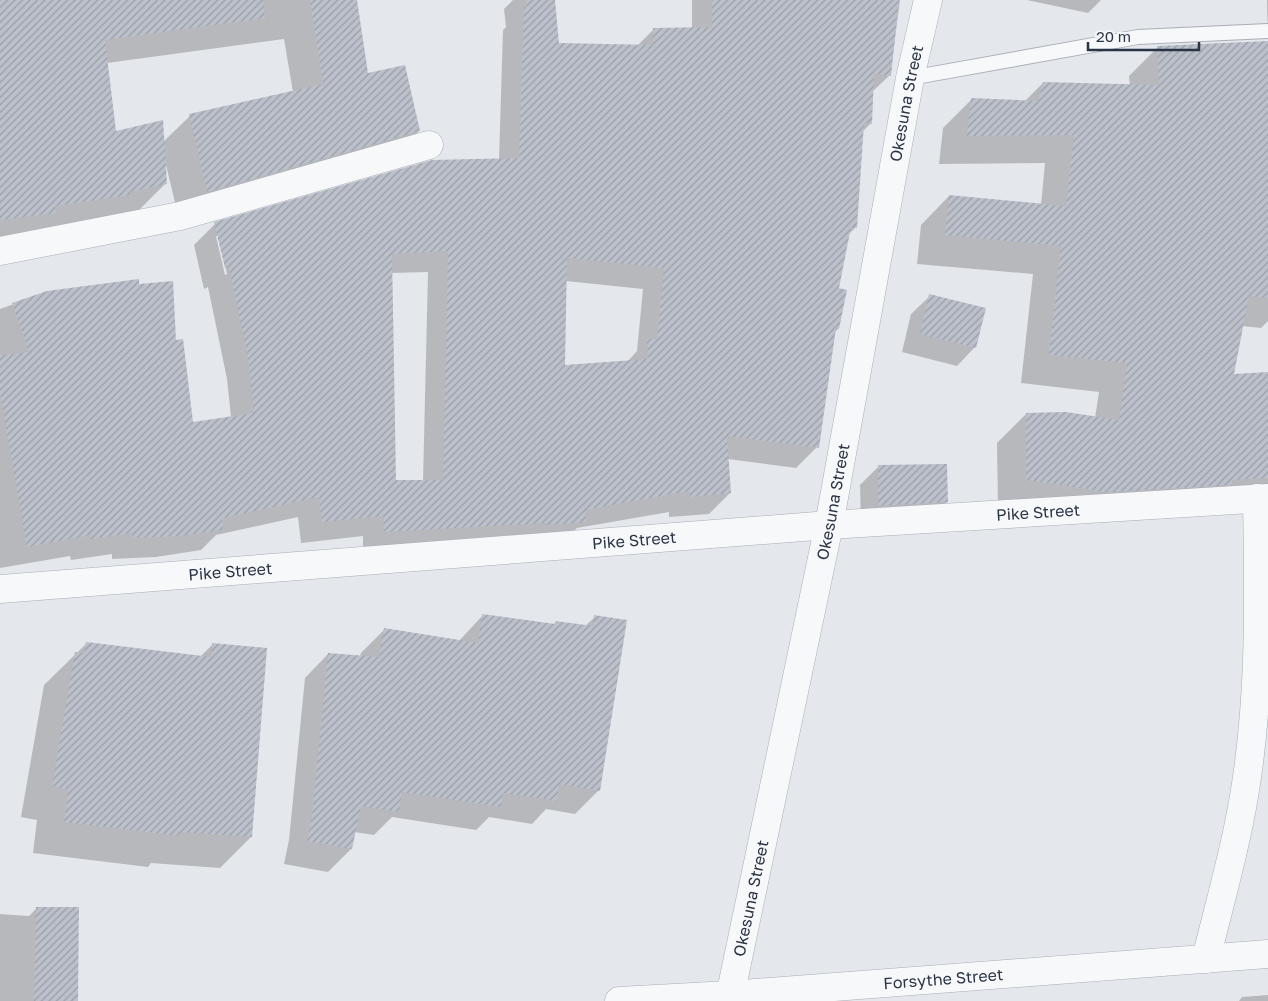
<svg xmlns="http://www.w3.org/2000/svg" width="1268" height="1001" font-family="'Golos Text',sans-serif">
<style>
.shadow{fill:#0003;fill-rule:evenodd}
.building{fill:url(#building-hatch);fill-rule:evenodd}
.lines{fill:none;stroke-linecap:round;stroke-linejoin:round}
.lane-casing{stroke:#a9aeb7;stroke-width:16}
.street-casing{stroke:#a9aeb7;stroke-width:29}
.lane{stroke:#f7f8fa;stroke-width:14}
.street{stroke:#f7f8fa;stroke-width:28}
.labels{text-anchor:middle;stroke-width:5;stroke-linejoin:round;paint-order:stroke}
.street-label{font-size:16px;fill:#2b3445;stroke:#f4f6f9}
</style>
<defs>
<pattern id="building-hatch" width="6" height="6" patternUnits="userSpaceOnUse" patternTransform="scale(1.25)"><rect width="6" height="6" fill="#bbc0ca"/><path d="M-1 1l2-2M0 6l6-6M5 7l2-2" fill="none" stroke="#989da6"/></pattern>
</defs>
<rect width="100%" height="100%" fill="#e4e7ec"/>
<path class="shadow" d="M 0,0 L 355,0 L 367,75 L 419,131 L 391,159 L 179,219 L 165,161 L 166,183 L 138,211 L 0,244 ZM 284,39 L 293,92 L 190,116 L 163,142 L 115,133 L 107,63 Z
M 513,0 L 554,0 L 558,44 L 637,46 L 654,29 L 692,29 L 692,0 L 900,0 L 890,75 L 872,92 L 871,123 L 862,132 L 856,227 L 848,235 L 837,289 L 838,329 L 834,333 L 817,447 L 796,468 L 728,459 L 730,493 L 709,514 L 669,517 L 669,512 L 577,528 L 563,542 L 363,553 L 363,536 L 301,543 L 298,517 L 216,535 L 201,550 L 156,557 L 112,559 L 112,554 L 71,560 L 70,556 L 0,568 L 0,309 L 47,292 L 138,285 L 175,341 L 192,424 L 231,417 L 227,379 L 208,287 L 204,289 L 194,245 L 215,224 L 499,160 L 503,30 L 506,27 L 504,9 ZM 216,236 L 219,236 L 227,274 L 225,275 ZM 428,272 L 423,481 L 394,481 L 391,273 ZM 566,281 L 643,289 L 637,351 L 627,362 L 564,367 Z
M 1027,0 L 1101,0 L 1088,13 Z
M 1267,0 L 1268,0 L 1268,321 L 1261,328 L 1242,326 L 1232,375 L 1268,373 L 1268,505 L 998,508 L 997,443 L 1026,414 L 1095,418 L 1099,392 L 1021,383 L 1033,274 L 917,264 L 921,225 L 949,196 L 1041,205 L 1045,163 L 939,164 L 943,128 L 972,99 L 1025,101 L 1043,83 L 1130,86 L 1129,76 L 1158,47 L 1268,42 Z
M 930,296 L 975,347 L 957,366 L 902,352 L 911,314 Z
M 878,467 L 947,502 L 928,520 L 861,523 L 860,485 Z
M 483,615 L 553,625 L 556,622 L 585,626 L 595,617 L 599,790 L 575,814 L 546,809 L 532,824 L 489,817 L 476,830 L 392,817 L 374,835 L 354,832 L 351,849 L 328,872 L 284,864 L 289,840 L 305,678 L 328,654 L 360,657 L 361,653 L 385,629 L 459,641 Z
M 86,644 L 200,657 L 212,645 L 251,837 L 220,868 L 151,863 L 148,867 L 33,853 L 37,820 L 21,817 L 44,685 Z
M 36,909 L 76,1001 L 0,1001 L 0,914 L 29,916 Z
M 1268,995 L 1268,1001 L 1239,1001 L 1242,997 Z"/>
<path class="building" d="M 0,0 L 263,0 L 265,18 L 105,40 L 116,131 L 163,120 L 167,184 L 130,192 L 130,195 L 55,206 L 56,213 L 0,220 Z
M 310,0 L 357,0 L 368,73 L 405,65 L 420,131 L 207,192 L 189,114 L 323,84 Z
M 526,0 L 555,0 L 559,43 L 653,45 L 653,28 L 712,27 L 712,0 L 899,0 L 891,76 L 874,74 L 872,124 L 864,123 L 857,228 L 851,227 L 839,288 L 847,290 L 839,329 L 836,328 L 819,448 L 727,436 L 731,493 L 690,497 L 689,491 L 585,510 L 586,522 L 547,525 L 547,523 L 384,532 L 383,516 L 322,522 L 319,497 L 222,518 L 223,530 L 178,536 L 133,538 L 132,533 L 91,539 L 91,535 L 27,547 L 0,393 L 0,355 L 29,352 L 12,303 L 47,291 L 139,279 L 139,284 L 173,281 L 176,340 L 183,339 L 193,422 L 254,413 L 248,357 L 229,267 L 225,268 L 214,222 L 432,160 L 519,158 L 524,7 L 527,8 ZM 448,251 L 443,480 L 396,480 L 392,254 ZM 567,258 L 664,268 L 657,339 L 647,339 L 648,359 L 565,365 Z
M 1268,41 L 1268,298 L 1249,296 L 1234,374 L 1268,372 L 1268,478 L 1232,480 L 1232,485 L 1106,492 L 1026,480 L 1026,413 L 1066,412 L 1119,420 L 1127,363 L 1049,355 L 1061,246 L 945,235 L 949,195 L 1066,206 L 1074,135 L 967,136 L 971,98 L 1038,101 L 1043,82 L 1159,85 L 1157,46 Z
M 929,294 L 986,308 L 976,348 L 920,334 Z
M 947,464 L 948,502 L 878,506 L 878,465 Z
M 482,614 L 555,624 L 556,621 L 593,626 L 594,615 L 627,620 L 600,791 L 559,784 L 557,801 L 503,793 L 501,807 L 402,792 L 399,812 L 361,806 L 352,849 L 307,841 L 312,816 L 328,653 L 379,657 L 384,628 L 478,643 Z
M 86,642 L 211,657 L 212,643 L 267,648 L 252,837 L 181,832 L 180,836 L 64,822 L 68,789 L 52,786 L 75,652 L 84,653 Z
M 36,907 L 79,907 L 78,1001 L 34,1001 Z"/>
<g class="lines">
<g class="lane-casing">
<path id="lane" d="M 910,78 L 1138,37 L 1268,31"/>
</g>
<g class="street-casing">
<g id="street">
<path d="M 0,251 L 180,216 L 429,145"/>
<path id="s1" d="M 0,589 L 829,525 L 1268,498"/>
<path d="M 1206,959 C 1217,914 1230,868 1239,823 C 1261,717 1259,606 1257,498"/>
<path id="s2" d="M 619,1001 L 729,995 L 1268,954"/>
<path id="s3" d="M 729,1001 L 829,525 L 910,78 L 928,0"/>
</g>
</g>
<use href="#lane" class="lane"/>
<use href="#street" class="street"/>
</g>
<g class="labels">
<g class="street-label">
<text dy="6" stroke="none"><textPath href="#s3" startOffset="915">Okesuna Street</textPath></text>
<text dy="6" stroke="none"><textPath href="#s3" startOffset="510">Okesuna Street</textPath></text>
<text dy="6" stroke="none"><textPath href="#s1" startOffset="1041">Pike Street</textPath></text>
<text dy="6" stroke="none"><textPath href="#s1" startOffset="636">Pike Street</textPath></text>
<text dy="6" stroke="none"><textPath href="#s1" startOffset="231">Pike Street</textPath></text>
<text dy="6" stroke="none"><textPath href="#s3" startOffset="105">Okesuna Street</textPath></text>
<text dy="6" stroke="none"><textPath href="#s2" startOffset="325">Forsythe Street</textPath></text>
</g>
</g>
<path d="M1088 42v8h111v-8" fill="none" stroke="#2b3445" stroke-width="2.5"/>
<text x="1096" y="42" font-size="15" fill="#2b3445" stroke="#f4f6f9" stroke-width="4" paint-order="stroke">20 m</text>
</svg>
